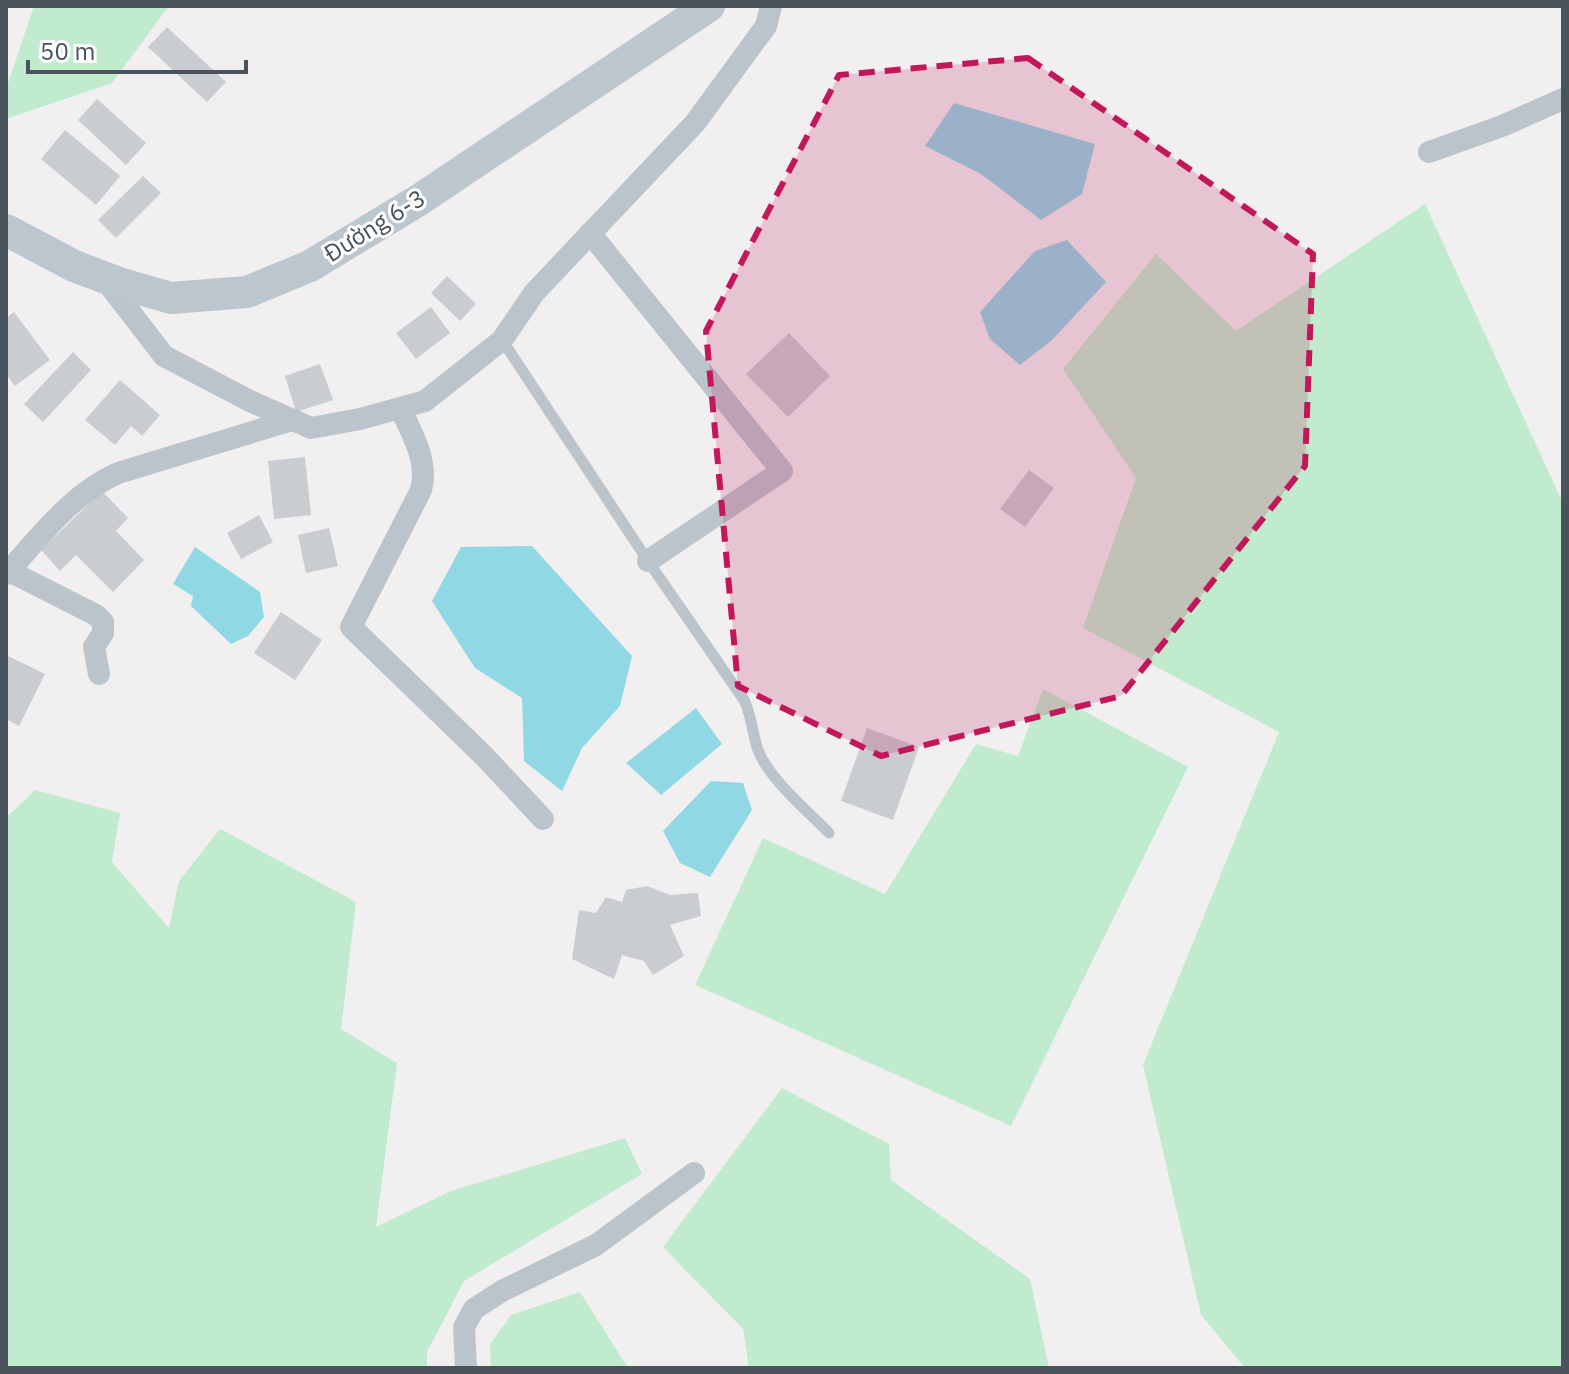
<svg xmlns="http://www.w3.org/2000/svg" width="1569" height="1374" font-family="'IBM Plex Sans',sans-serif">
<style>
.green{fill:#c1ebcf}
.water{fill:#91d8e5}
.building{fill:#c9ccd1}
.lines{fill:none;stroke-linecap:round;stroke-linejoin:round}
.lane{stroke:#bcc4cb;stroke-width:11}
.street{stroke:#bcc4cb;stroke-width:22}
.secondary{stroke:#bcc6cf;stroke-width:32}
.marked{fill:#c2185b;fill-opacity:0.2;stroke:#c2185b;stroke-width:6;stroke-dasharray:16 10;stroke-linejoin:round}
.labels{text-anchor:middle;stroke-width:6;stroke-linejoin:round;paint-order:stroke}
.street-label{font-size:24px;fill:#48535b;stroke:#fff}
</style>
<rect width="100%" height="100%" fill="#f1efef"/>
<path class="green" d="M 34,6 L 169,6 L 112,83 L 6,119 L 6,89 Z
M 1425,204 L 1563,503 L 1563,1368 L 1245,1368 L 1201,1315 L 1143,1065 L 1279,732 L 1083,628 L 1136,478 L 1063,369 L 1156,254 L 1236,331 Z
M 1043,689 L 1188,767 L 1011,1126 L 695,985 L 763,838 L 885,894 L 976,744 L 1018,756 Z
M 35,790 L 120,813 L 112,862 L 169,928 L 179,881 L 220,829 L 356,902 L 341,1029 L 397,1063 L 376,1227 L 451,1191 L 625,1138 L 642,1174 L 464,1281 L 427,1352 L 427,1368 L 6,1368 L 6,818 Z
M 782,1088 L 889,1144 L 891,1180 L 1030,1279 L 1049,1368 L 749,1368 L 743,1329 L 663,1247 Z
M 580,1292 L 628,1368 L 491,1368 L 490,1344 L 511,1315 Z"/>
<path class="water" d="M 954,103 L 1095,144 L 1082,194 L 1041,220 L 981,174 L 925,146 Z
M 1067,240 L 1106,282 L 1052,340 L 1020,365 L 990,339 L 980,312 L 1035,251 Z
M 532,546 L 632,656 L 620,706 L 582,748 L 562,791 L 524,761 L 522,698 L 475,668 L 432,601 L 461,547 Z
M 195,547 L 260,592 L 264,617 L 248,636 L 231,644 L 191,606 L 193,596 L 173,584 Z
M 696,708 L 722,744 L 661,795 L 626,763 Z
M 711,781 L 743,783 L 752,810 L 710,877 L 680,863 L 663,831 Z"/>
<path class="building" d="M 167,27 L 226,82 L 207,102 L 148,47 Z
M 97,99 L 146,143 L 126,165 L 78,120 Z
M 65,130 L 120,176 L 96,205 L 41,159 Z
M 143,176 L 161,193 L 116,238 L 98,220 Z
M 447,276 L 476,304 L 460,321 L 431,293 Z
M 431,307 L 450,333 L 416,359 L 396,333 Z
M 14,312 L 50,360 L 15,386 L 6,374 L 6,318 Z
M 789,333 L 830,376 L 788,417 L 746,374 Z
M 73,352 L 91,370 L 43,422 L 24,404 Z
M 320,364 L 333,400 L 296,412 L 285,376 Z
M 120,380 L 160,415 L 142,436 L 131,426 L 115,445 L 85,420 Z
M 305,457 L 311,515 L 274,519 L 268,461 Z
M 1029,470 L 1054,488 L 1025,527 L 1000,509 Z
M 102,491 L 128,518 L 116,531 L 144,560 L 113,592 L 76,555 L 60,571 L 41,550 Z
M 259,515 L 273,542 L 241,559 L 227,533 Z
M 329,528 L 338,566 L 306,573 L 298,535 Z
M 281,612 L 322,640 L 295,680 L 254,653 Z
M 6,655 L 45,674 L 19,726 L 6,719 Z
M 867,728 L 919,747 L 893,820 L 841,801 Z
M 647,886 L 670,895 L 698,893 L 701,916 L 670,925 L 684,956 L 653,975 L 644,961 L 622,955 L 614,979 L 572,959 L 579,910 L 596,913 L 606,897 L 622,902 L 626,890 Z"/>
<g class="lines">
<path class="lane" d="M 502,340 L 648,561 L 744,700 C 752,716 752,733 758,750 C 769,779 807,810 829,833"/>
<path class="street" d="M 1429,152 L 1502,126 L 1563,99
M 590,233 L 782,471 L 648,561
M 103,277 L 164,356 L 250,401 L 311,428 L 360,419 L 425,401 L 502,340 L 534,293 L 695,123 L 766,26 L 771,6
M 401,409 C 412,435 429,461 421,490 L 351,627 L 485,757 L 543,819
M 9,571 L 96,615 L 103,622 L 103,633 L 94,647 L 99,674
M 6,574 C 41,536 71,494 118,473 L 292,420
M 466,1368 L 464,1327 L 474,1309 L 502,1291 L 596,1245 L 694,1173"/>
<path class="secondary" d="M 6,230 L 74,266 L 119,283 L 171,298 L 247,292 L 310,266 L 419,200 L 709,6"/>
</g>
<path class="marked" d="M 1028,58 L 1313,254 L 1305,466 L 1121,696 L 881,756 L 738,686 L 706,331 L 839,75 Z"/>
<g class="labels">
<g class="street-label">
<text transform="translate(375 226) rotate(-32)" y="8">Đường 6-3</text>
</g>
</g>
<rect width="1569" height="1374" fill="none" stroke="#48535b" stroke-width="16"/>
<path d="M28 60v12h218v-12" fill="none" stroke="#48535b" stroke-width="4"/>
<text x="40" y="60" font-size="24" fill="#48535b" stroke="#ffffff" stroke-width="6" paint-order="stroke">50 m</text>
</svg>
